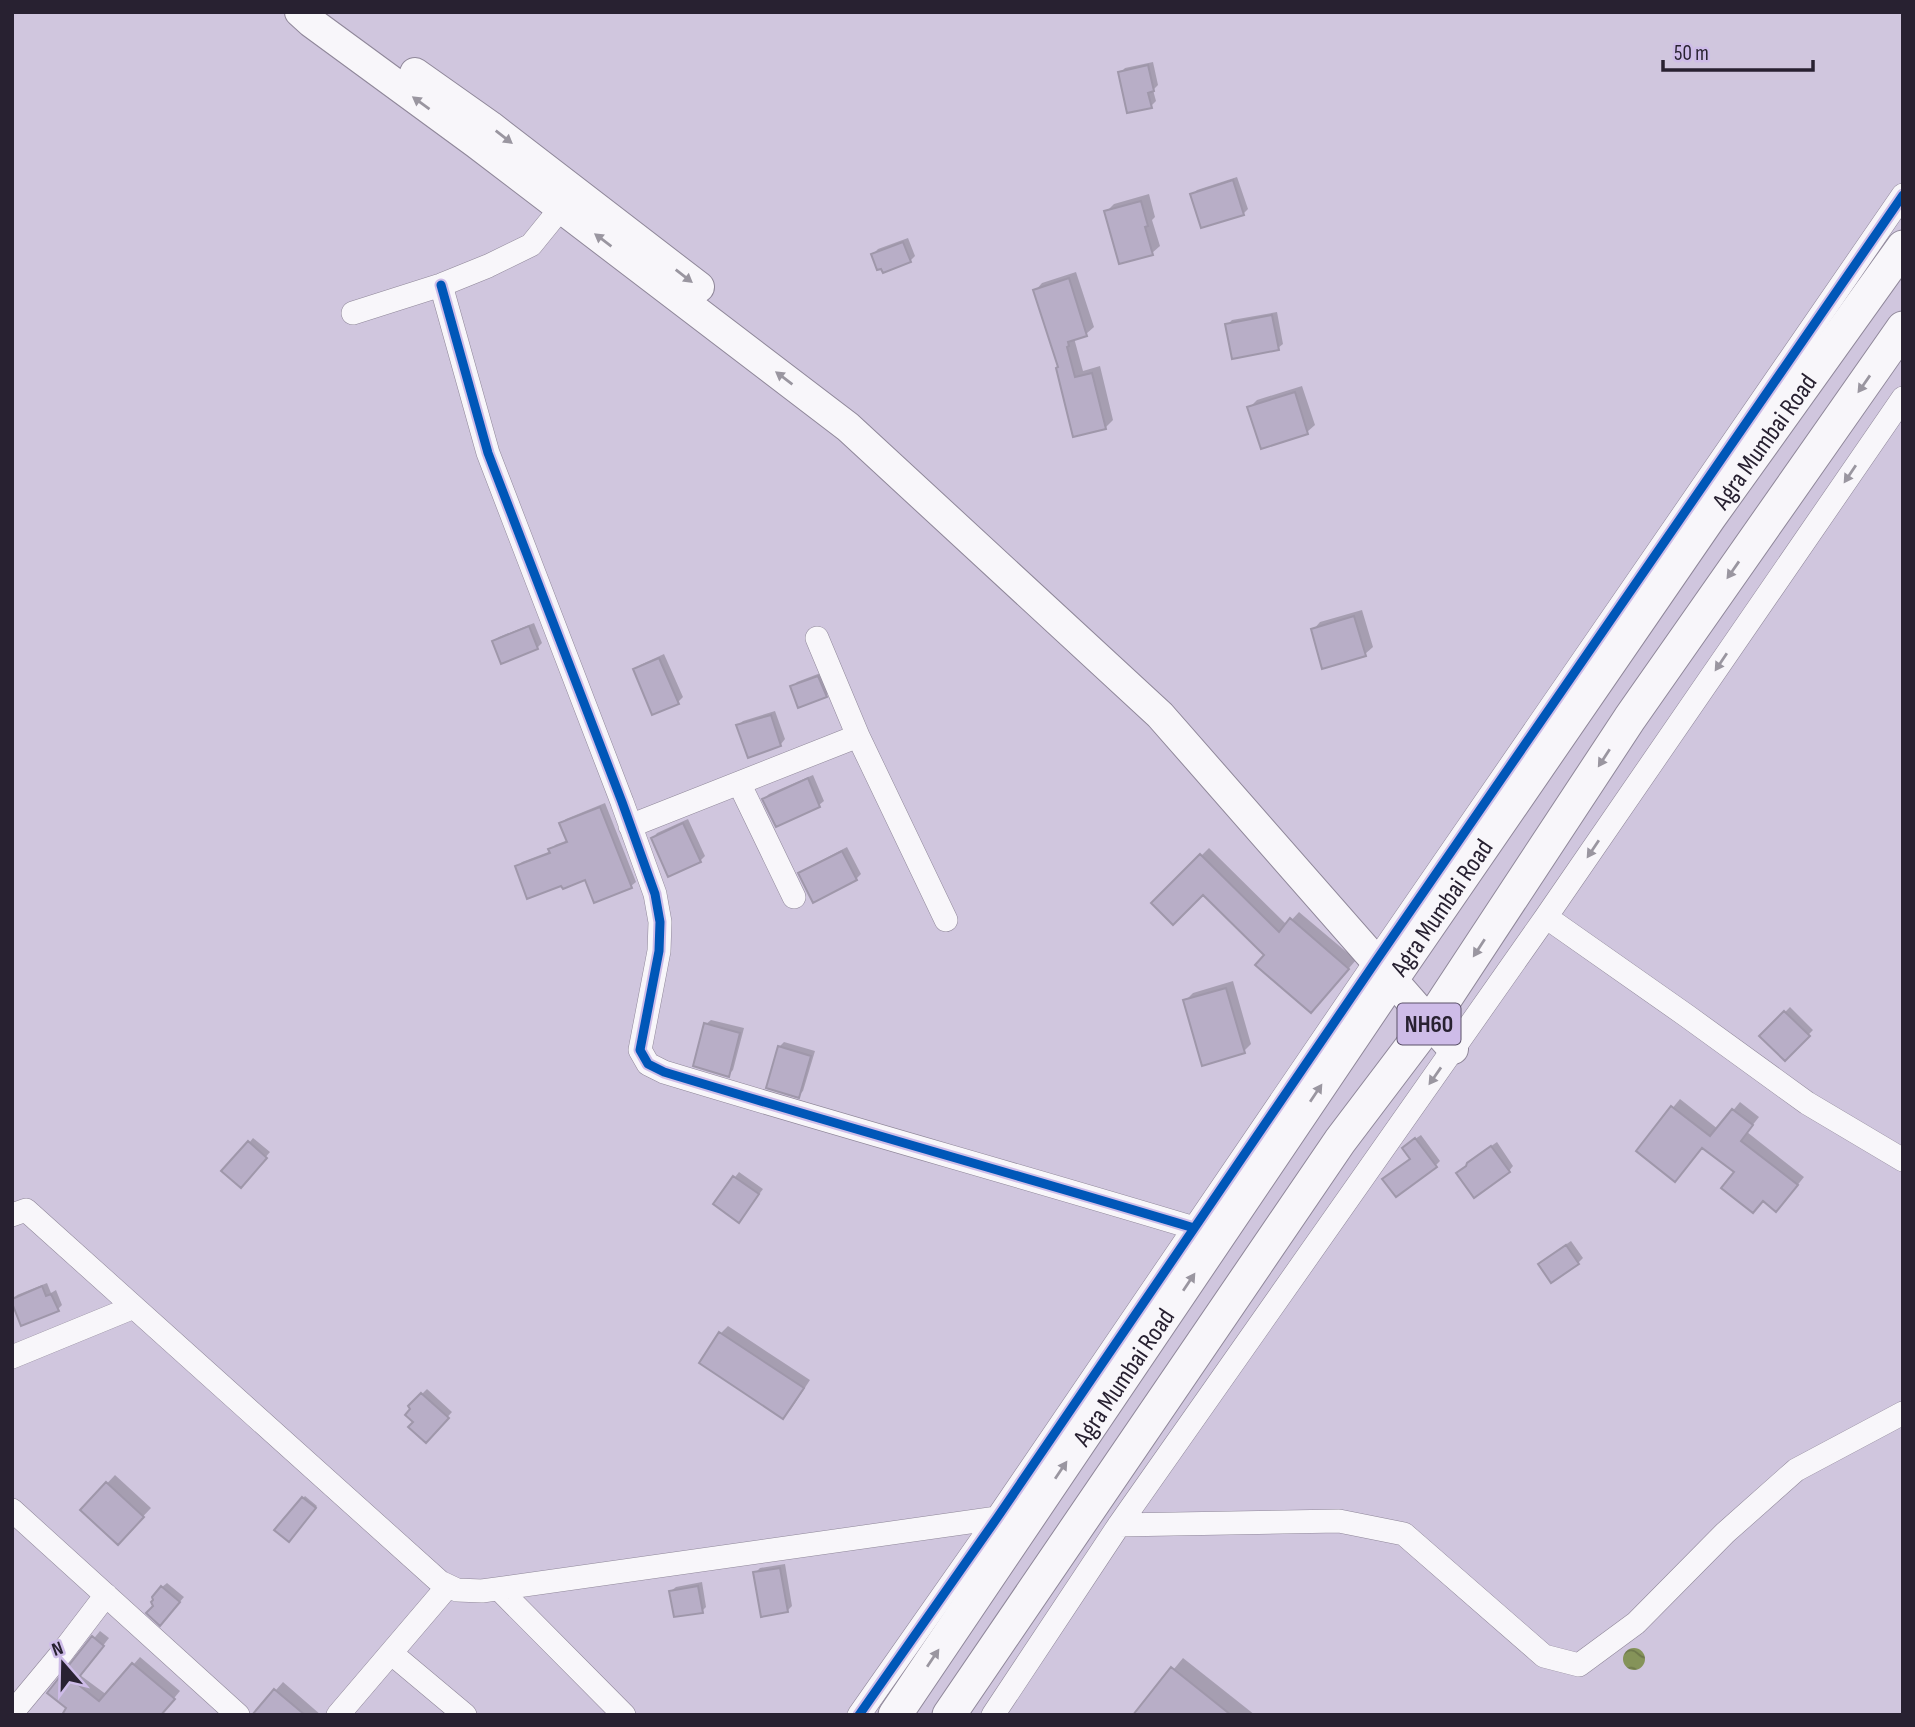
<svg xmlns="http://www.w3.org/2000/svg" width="1915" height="1727" font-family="'Sofia Sans Condensed',sans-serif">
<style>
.water{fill:url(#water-waves)}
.shadow{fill:#0003}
.building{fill:#b8aec7;stroke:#9f97aa;stroke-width:2}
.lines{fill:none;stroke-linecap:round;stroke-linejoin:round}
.minor-casing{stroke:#8f8799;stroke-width:24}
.major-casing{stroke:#8f8799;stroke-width:32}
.highway-casing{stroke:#8f8799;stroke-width:35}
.minor{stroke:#f8f6fa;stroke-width:23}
.major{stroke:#f8f6fa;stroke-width:30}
.highway{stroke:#f8f6fa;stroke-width:33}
.cycleway-casing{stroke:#cebce8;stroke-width:13}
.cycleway{stroke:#0057b8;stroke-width:9}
.oneway{fill:#9a96a0}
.labels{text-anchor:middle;stroke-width:5;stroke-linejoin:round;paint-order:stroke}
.shield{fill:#cebce8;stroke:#5a5068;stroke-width:2}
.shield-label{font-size:24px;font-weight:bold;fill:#282131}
.street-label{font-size:26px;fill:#282131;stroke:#cebce8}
</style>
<defs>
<pattern id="water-waves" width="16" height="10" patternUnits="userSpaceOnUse" patternTransform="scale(1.75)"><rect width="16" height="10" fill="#859359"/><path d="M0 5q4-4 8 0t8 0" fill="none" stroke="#6d784a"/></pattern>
</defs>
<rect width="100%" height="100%" fill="#d0c6de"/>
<path class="water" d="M1623 1659a11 11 0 1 1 22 0a11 11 0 1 1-22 0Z"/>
<path class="shadow" d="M 1153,62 L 1158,85 L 1153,90 L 1156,101 L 1151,106 L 1120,73 L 1125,68 Z
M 1237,177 L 1248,209 L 1243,214 L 1192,195 L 1197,190 Z
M 1149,194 L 1155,217 L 1152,220 L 1160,246 L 1152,253 L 1106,212 L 1114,204 Z
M 908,238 L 915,256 L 910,261 L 873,254 L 878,249 Z
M 1076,272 L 1094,327 L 1086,334 L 1074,338 L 1083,371 L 1100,366 L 1113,420 L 1106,427 L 1075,435 L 1059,366 L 1035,291 L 1042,283 Z
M 1277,312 L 1283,344 L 1278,348 L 1227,325 L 1232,320 Z
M 1302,386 L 1315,425 L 1307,432 L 1249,408 L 1257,400 Z
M 1362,610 L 1373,647 L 1365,654 L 1313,630 L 1320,622 Z
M 534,623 L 542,643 L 537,648 L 494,641 L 499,637 Z
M 664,654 L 683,697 L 678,702 L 635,670 L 640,665 Z
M 823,672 L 830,691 L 826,696 L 792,687 L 797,682 Z
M 775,711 L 785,739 L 781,744 L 749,756 L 738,725 L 743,721 Z
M 813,775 L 824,801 L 819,805 L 776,824 L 764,799 L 769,794 Z
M 605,803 L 636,882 L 631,886 L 517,867 L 522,862 L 551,851 L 555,845 L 568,840 L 561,823 L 566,819 Z
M 688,819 L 705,856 L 700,861 L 653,838 L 657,833 Z
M 847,847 L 861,874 L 856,879 L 800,873 L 805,869 Z
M 1209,848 L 1287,925 L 1299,912 L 1356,960 L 1319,1003 L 1203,892 L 1154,903 Z
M 1233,981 L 1251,1044 L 1244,1051 L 1185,1001 L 1193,993 Z
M 1790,1007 L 1813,1030 L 1785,1059 L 1762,1036 Z
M 711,1020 L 744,1028 L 733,1070 L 728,1075 L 706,1024 Z
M 784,1042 L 815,1051 L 803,1091 L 798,1096 L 779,1047 Z
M 1680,1099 L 1718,1129 L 1740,1102 L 1759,1117 L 1747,1132 L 1804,1177 L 1784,1202 L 1736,1172 L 1703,1146 L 1638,1150 Z
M 1421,1135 L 1440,1161 L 1435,1166 L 1411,1158 L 1409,1143 Z
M 253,1138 L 270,1152 L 245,1181 L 249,1143 Z
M 1497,1142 L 1513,1166 L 1509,1171 L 1474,1158 Z
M 739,1172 L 763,1189 L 743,1216 L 715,1203 Z
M 1571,1241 L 1583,1258 L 1578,1263 L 1545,1259 Z
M 47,1283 L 51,1293 L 56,1290 L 62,1305 L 58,1309 L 13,1300 L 17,1295 Z
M 728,1326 L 810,1380 L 791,1409 L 783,1417 L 721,1333 Z
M 427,1389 L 452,1412 L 426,1441 L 415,1422 L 413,1408 L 410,1406 Z
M 115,1475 L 151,1508 L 118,1543 L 82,1510 Z
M 305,1496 L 317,1506 L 288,1539 L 277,1530 Z
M 785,1564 L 792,1606 L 787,1611 L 755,1573 L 760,1568 Z
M 702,1582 L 706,1607 L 702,1611 L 671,1591 L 676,1587 Z
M 167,1583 L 184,1597 L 165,1619 L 155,1606 L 162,1587 Z
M 100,1631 L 109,1638 L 80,1675 L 107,1695 L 140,1657 L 180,1691 L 160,1715 L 69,1708 L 49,1693 Z
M 1183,1658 L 1255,1715 L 1136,1715 Z
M 283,1682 L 321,1715 L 254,1715 Z"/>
<path class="building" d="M 1148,65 L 1154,91 L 1148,93 L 1152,108 L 1127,113 L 1118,72 Z
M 1233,180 L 1244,215 L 1201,228 L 1190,194 Z
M 1141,201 L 1148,226 L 1145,227 L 1153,255 L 1119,264 L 1104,211 Z
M 903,242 L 911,262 L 883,273 L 881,269 L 877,270 L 871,254 Z
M 1069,278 L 1087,336 L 1068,342 L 1069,346 L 1067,347 L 1075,377 L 1092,373 L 1106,429 L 1073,437 L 1056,368 L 1058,367 L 1033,290 Z
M 1272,315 L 1279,350 L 1232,359 L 1225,324 Z
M 1295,392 L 1308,434 L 1261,449 L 1247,407 Z
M 1354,616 L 1366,656 L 1322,669 L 1311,629 Z
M 529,626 L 538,649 L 501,664 L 492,641 Z
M 659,658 L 679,704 L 652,715 L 633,669 Z
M 818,676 L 827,697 L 798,708 L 790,686 Z
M 771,715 L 781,746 L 748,758 L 736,725 Z
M 808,778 L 820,807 L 776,827 L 762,799 Z
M 600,807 L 632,888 L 594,903 L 585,880 L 563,889 L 561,886 L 527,899 L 515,866 L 550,853 L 548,849 L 567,842 L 559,823 Z
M 683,823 L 701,862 L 668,877 L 651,838 Z
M 842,851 L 857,880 L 813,903 L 798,873 Z
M 1200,854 L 1279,932 L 1290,918 L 1349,969 L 1311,1013 L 1255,965 L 1264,955 L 1203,895 L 1173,925 L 1151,903 Z
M 1226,988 L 1245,1053 L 1202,1066 L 1183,1000 Z
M 1784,1011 L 1810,1036 L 1785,1061 L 1759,1036 Z
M 704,1023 L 740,1033 L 729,1077 L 693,1066 Z
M 778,1046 L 811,1056 L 799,1098 L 766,1088 Z
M 1671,1106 L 1710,1136 L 1732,1109 L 1753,1125 L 1741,1141 L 1798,1185 L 1776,1212 L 1763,1201 L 1753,1213 L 1721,1188 L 1734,1172 L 1702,1148 L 1675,1182 L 1636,1151 Z
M 1415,1138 L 1437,1167 L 1396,1197 L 1382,1179 L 1410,1159 L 1402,1148 Z
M 248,1141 L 267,1158 L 241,1188 L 221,1171 Z
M 1491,1146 L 1510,1172 L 1474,1198 L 1456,1173 L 1466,1166 L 1467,1163 Z
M 733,1176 L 759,1194 L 739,1223 L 713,1204 Z
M 1566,1245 L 1579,1264 L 1551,1283 L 1538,1264 Z
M 42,1286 L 46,1296 L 51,1294 L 59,1311 L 21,1326 L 12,1303 L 12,1299 Z
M 719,1332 L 804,1388 L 783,1419 L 699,1363 Z
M 421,1393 L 449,1418 L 426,1443 L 408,1427 L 413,1422 L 405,1415 L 410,1409 L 408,1406 Z
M 106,1482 L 144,1517 L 118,1545 L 80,1510 Z
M 302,1497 L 316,1508 L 289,1542 L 274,1530 Z
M 780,1568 L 788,1612 L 761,1617 L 753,1572 Z
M 161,1586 L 180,1602 L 160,1626 L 146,1613 L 153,1606 L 151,1602 L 153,1600 L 152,1597 Z
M 698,1586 L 703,1613 L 674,1617 L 669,1591 Z
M 92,1636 L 104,1646 L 75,1682 L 99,1701 L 132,1663 L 175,1699 L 161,1715 L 62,1715 L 66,1708 L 47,1693 Z
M 1171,1667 L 1231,1715 L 1133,1715 Z
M 274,1689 L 305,1715 L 252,1715 Z"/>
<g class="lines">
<g class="minor-casing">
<path id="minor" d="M 441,285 L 488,453 L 622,802 L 655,894 L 660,922 L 659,951 L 640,1050 L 648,1064 L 664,1072 C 841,1126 1018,1175 1194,1228
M 353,313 L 441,285 L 488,266 L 531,245 L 561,208
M 817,638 L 858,736
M 739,783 L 794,897
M 630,826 L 858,736 L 946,920
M 1546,917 L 1687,1016 L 1807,1103 L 1903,1160
M 12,1215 L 26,1210 L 440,1582 L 457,1590 L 482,1591 L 997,1518
M 12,1357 L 134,1307
M 12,1510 L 238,1715
M 1119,1525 L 1339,1521 L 1404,1534 L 1544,1656 L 1579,1665 L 1636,1623 L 1725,1533 L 1796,1470 L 1903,1413
M 499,1589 L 624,1715
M 391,1653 L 465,1715
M 12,1713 L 61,1654 L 106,1595
M 338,1715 L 448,1586
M 859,1715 L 997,1518 L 1376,961 L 1903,195
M 993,1715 L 1119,1525 L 1546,917 L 1903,398"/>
</g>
<g class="major-casing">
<path id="major" d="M 300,12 L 311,22 L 476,143 L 848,427 L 1160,715 L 1453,1049
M 415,73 L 490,126 L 699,287"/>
</g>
<g class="highway-casing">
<g id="highway">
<path id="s1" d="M 895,1715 L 1392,979 L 1709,518 L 1903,247"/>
<path d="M 949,1715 L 1340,1141 L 1430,1022 L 1630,718 L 1903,328"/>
</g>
</g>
<use href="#minor" class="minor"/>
<use href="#major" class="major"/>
<use href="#highway" class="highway"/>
<g class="cycleway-casing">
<path id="cycleway" d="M 441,285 L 488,453 L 622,802 L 655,894 L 660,922 L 659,951 L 640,1050 L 648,1064 L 664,1072 C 841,1126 1018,1175 1194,1228
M 859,1715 L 997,1518 L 1376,961 L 1903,195"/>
</g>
<use href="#cycleway" class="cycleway"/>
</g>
<defs><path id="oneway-solid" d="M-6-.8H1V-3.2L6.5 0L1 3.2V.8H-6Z" transform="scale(1.75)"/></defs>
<g class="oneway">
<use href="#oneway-solid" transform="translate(421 103) rotate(-144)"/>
<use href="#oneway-solid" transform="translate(504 137) rotate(38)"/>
<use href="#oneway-solid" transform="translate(603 240) rotate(-143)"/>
<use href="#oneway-solid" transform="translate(684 276) rotate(38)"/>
<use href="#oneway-solid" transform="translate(784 378) rotate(-143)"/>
<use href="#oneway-solid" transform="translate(1864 384) rotate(125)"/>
<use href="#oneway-solid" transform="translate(1850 474) rotate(124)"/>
<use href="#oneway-solid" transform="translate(1733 570) rotate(125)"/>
<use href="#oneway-solid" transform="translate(1721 662) rotate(124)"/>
<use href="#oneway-solid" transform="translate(1604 758) rotate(123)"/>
<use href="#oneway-solid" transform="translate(1593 849) rotate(124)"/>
<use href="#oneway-solid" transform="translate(1479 948) rotate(123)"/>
<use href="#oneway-solid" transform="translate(1435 1076) rotate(125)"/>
<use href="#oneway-solid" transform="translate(1316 1093) rotate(-56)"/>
<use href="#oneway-solid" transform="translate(1189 1282) rotate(-56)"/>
<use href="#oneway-solid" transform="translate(1061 1470) rotate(-56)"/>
<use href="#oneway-solid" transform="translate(933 1658) rotate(-56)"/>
</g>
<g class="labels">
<rect class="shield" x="1397.5" y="1003.5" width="63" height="41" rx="5"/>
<g class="shield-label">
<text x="1429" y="1032">NH60</text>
</g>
<g class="street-label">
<text dy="9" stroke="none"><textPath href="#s1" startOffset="1542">Agra Mumbai Road</textPath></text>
<text dy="9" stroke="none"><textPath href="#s1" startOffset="975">Agra Mumbai Road</textPath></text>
<text dy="9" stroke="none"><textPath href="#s1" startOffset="408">Agra Mumbai Road</textPath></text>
</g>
</g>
<rect width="1915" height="1727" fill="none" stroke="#282131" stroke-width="28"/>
<g transform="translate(63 1664) rotate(340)" stroke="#cebce8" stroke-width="5" paint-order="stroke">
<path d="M0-5L12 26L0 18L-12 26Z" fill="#282131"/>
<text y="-10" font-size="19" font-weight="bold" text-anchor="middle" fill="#282131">N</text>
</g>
<path d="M1663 60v10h150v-10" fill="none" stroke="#282131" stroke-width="3.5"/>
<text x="1674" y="60" font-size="21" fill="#282131" stroke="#cebce8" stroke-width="5" paint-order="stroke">50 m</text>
</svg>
